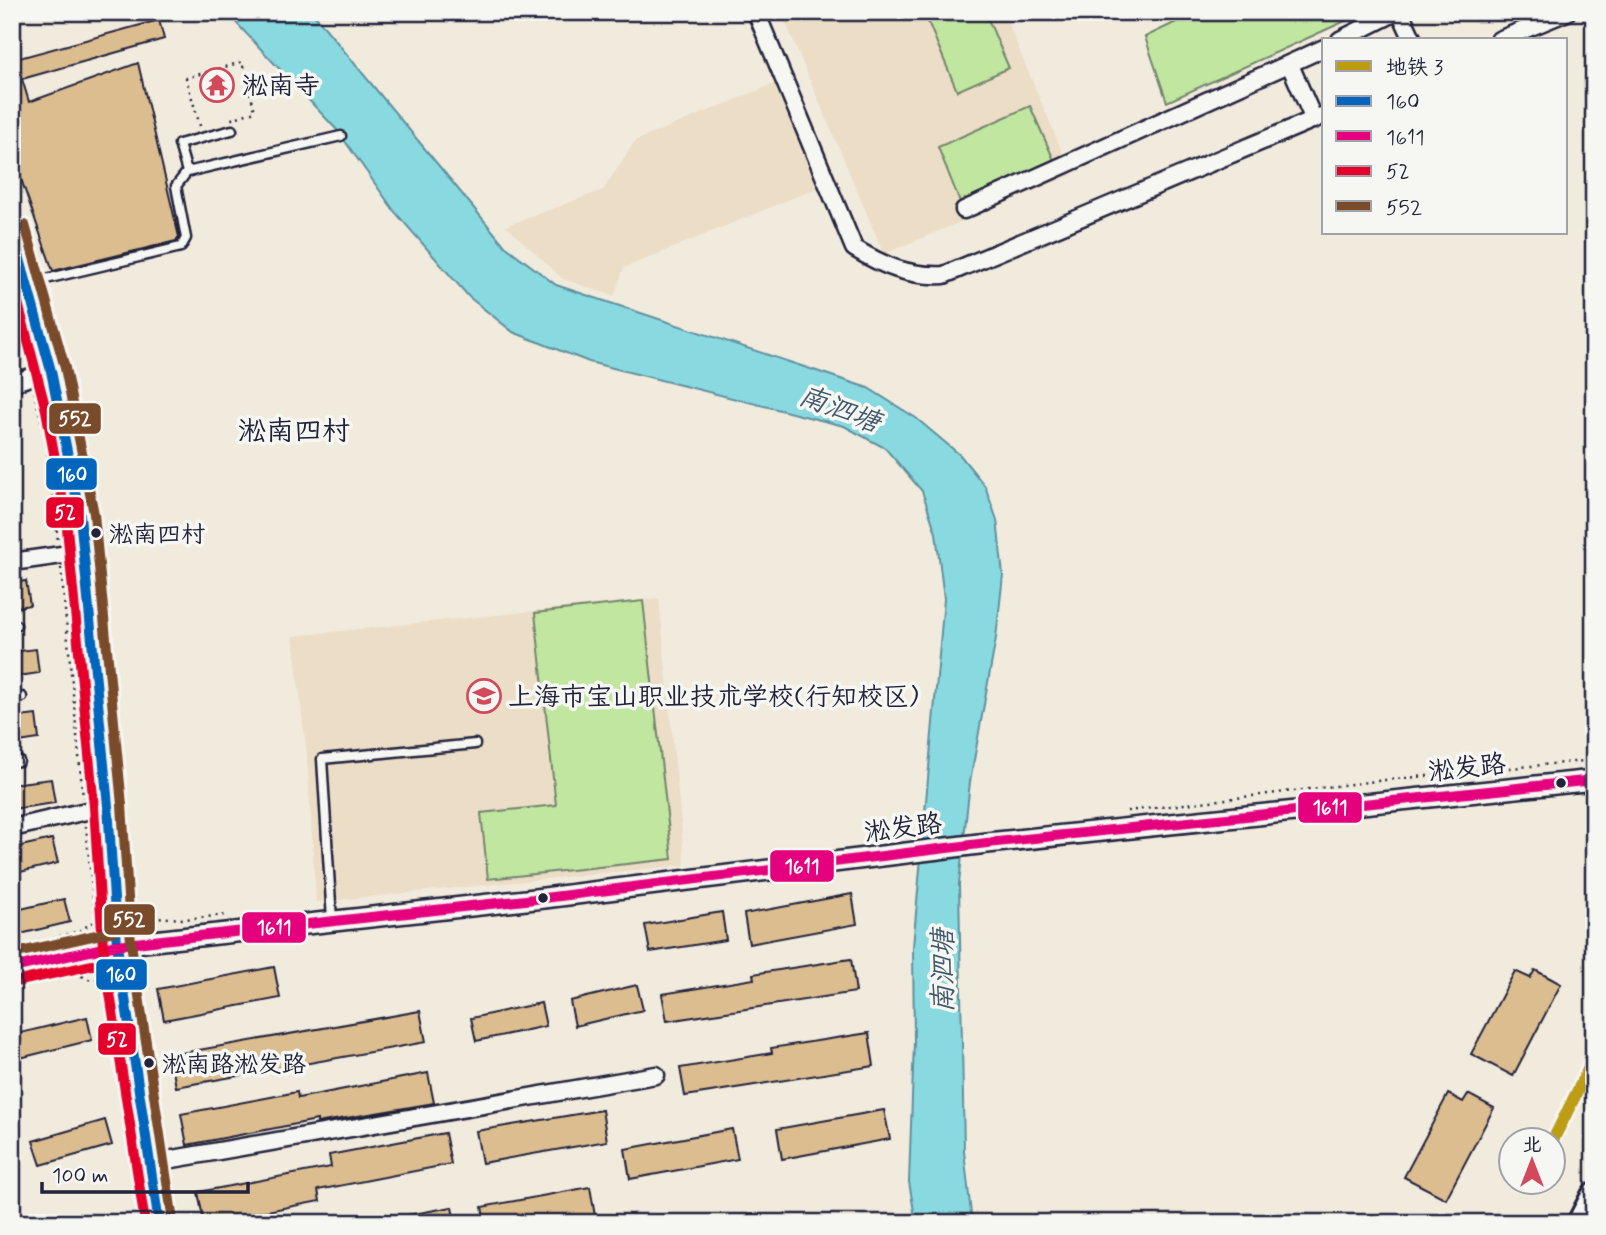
<svg xmlns="http://www.w3.org/2000/svg" width="1606" height="1235" font-family="Mynerve,'LXGW WenKai TC',sans-serif">
<style>
.built{fill:#ebddc6}
.green{fill:#c1e6a0;stroke:#72846e;stroke-width:2}
.water{fill:#89dae0;stroke:#60909e;stroke-width:2}
.building{fill:#dcbd8f;stroke:#22223b;stroke-width:2}
.lines{fill:none;stroke-linecap:round;stroke-linejoin:round}
.service-casing{stroke:#22223b;stroke-width:13}
.minor-casing{stroke:#22223b;stroke-width:21}
.tertiary-casing{stroke:#22223b;stroke-width:24}
.primary-casing{stroke:#22223b;stroke-width:30}
.trunk-casing{stroke:#22223b;stroke-width:32}
.path{stroke:#22223b;stroke-width:2.5;stroke-dasharray:2 5;stroke-linecap:butt}
.service{stroke:#f6f6f2;stroke-width:8}
.minor{stroke:#f6f6f2;stroke-width:16}
.tertiary{stroke:#f6f6f2;stroke-width:19}
.primary{stroke:#f6f6f2;stroke-width:24}
.trunk{stroke:#f6f6f2;stroke-width:26}
.bus-1-casing{stroke:#f6f6f2;stroke-width:16}
.bus-2-casing{stroke:#f6f6f2;stroke-width:16}
.bus-3-casing{stroke:#f6f6f2;stroke-width:16}
.bus-4-casing{stroke:#f6f6f2;stroke-width:16}
.bus-1{stroke:#0065bd;stroke-width:10}
.bus-2{stroke:#e5007d;stroke-width:10}
.bus-3{stroke:#e4002b;stroke-width:10}
.bus-4{stroke:#7a4b2a;stroke-width:10}
.metro-1-casing{stroke:#f6f6f2;stroke-width:18}
.metro-1{stroke:#bd9c12;stroke-width:12}
.bus-dot{fill:#22223b;stroke:#f6f6f2;stroke-width:2.5}
.labels{text-anchor:middle;stroke-width:7;stroke-linejoin:round;paint-order:stroke}
.bus-label{font-size:24px;fill:#22223b;stroke:#f6f6f2;text-anchor:start}
.poi-label{font-size:26px;fill:#22223b;stroke:#f6f6f2;text-anchor:start}
.street-label{font-size:26px;fill:#22223b;stroke:#f6f6f2}
.water-label{font-size:28px;font-style:italic;fill:#41596d;stroke:#f6f6f2}
.neighbourhood-label{font-size:28px;fill:#22223b;stroke:#f6f6f2}
.line-badge{stroke:#f6f6f2;stroke-width:2.5}
.badge-label{font-size:19px;text-anchor:middle;font-weight:bold;fill:#fff}
</style>
<rect width="100%" height="100%" fill="#f1ebde"/>
<filter id="ink" filterUnits="userSpaceOnUse"><feTurbulence type="fractalNoise" baseFrequency=".0143" numOctaves="2"/><feDisplacementMap in="SourceGraphic" scale="14" xChannelSelector="R" yChannelSelector="G"/><feConvolveMatrix kernelMatrix="1 2 1 2 8 2 1 2 1" color-interpolation-filters="sRGB"/></filter>
<g filter="url(#ink)">
<path class="built" d="M 781,12 L 1003,12 L 1072,175 L 884,254 Z
M 774,84 L 817,188 L 624,268 L 614,296 L 563,279 L 506,226 L 603,190 L 635,141 Z
M 659,598 L 685,865 L 316,902 L 307,756 L 293,636 Z"/>
<path class="green" d="M 924,12 L 985,12 L 1009,68 L 957,91 Z
M 1197,12 L 1365,12 L 1167,102 L 1145,37 Z
M 1030,106 L 1054,160 L 960,202 L 938,147 Z
M 643,601 L 672,859 L 488,879 L 481,813 L 556,805 L 535,613 Z"/>
<path class="water" d="M 226,12 L 312,12 L 505,246 L 556,285 L 868,388 L 916,418 L 960,455 L 985,486 L 997,520 L 1003,575 L 996,638 L 970,782 L 959,884 L 964,1151 L 972,1223 L 916,1223 L 909,1182 L 914,1041 L 913,947 L 944,599 L 936,533 L 922,491 L 885,448 L 844,426 L 589,362 L 513,332 L 469,297 L 395,212 L 337,130 Z"/>
<path class="building" d="M 159,20 L 164,39 L 22,79 L 29,102 L 138,63 L 179,237 L 176,241 L 53,271 L 12,153 L 12,55 L 16,59 Z
M 26,581 L 30,605 L 12,608 L 12,583 Z
M 36,649 L 39,673 L 12,677 L 12,652 Z
M 36,715 L 39,739 L 12,743 L 12,718 Z
M 51,779 L 55,803 L 12,809 L 12,784 Z
M 52,839 L 58,863 L 12,874 L 12,848 Z
M 852,894 L 857,924 L 749,944 L 744,914 Z
M 64,899 L 70,922 L 12,936 L 12,911 Z
M 722,912 L 726,940 L 650,952 L 645,925 Z
M 851,959 L 856,992 L 667,1021 L 662,994 L 754,979 L 753,974 Z
M 274,967 L 280,998 L 164,1020 L 158,989 Z
M 1535,970 L 1561,984 L 1513,1076 L 1471,1054 L 1515,971 L 1530,978 Z
M 637,985 L 643,1010 L 575,1026 L 570,1001 Z
M 541,1003 L 546,1026 L 476,1041 L 471,1018 Z
M 420,1011 L 426,1042 L 176,1087 L 170,1055 Z
M 87,1017 L 92,1040 L 12,1060 L 12,1035 Z
M 869,1033 L 874,1066 L 685,1096 L 680,1068 L 772,1053 L 771,1048 Z
M 428,1073 L 434,1103 L 317,1123 L 317,1120 L 187,1145 L 181,1114 L 297,1092 L 298,1098 Z
M 1448,1094 L 1463,1102 L 1468,1094 L 1494,1108 L 1446,1199 L 1404,1177 Z
M 602,1110 L 607,1141 L 482,1163 L 476,1131 Z
M 884,1110 L 890,1139 L 782,1159 L 777,1129 Z
M 105,1120 L 112,1145 L 41,1165 L 33,1141 Z
M 732,1129 L 738,1159 L 630,1179 L 625,1149 Z
M 445,1133 L 451,1164 L 318,1190 L 320,1201 L 204,1223 L 198,1192 L 331,1167 L 329,1155 Z
M 590,1187 L 595,1216 L 560,1223 L 485,1223 L 482,1207 Z
M 452,1207 L 455,1223 L 398,1223 L 397,1217 Z"/>
<g class="lines">
<g class="service-casing">
<path id="service" d="M 187,172 L 179,144 L 232,130
M 29,283 L 181,247 L 186,238 L 176,186 L 187,172 L 341,136
M 12,626 L 16,625
M 12,699 L 22,697
M 12,762 L 19,761
M 332,920 L 322,759 L 475,744"/>
</g>
<g class="minor-casing">
<path id="minor" d="M 756,12 L 854,248 C 883,266 910,277 944,275 L 1324,115
M 1400,12 L 1413,40
M 1340,40 L 1396,12
M 1499,40 L 1567,12
M 1290,65 L 1314,120
M 964,210 L 1324,48
M 12,383 L 49,371
M 12,562 L 83,552
M 12,828 L 108,806
M 150,1163 L 656,1075"/>
</g>
<g class="tertiary-casing">
<path id="tertiary" d="M 12,229 C 40,323 65,419 80,516 L 108,806 L 117,945 L 159,1223
M 12,968 L 117,945 L 544,898 L 987,843 L 1594,780"/>
</g>
<g class="primary-casing">
<path id="primary" d="M 1580,1223 L 1594,1196"/>
</g>
<g class="trunk-casing">
<path id="trunk" d="M 1592,1223 L 1594,1218"/>
</g>
<path class="path" d="M 200,126 L 186,78 L 242,62 L 255,111 L 229,120
M 18,324 L 27,362
M 34,392 L 45,437 L 58,541
M 61,568 L 83,798
M 1127,811 L 1385,780 L 1594,760
M 130,895 L 142,916 L 184,919 L 227,915
M 130,917 L 142,916 L 143,926
M 12,949 L 79,931 L 95,921 L 86,826
M 81,969 L 82,976 L 91,980 L 106,977
M 136,970 L 146,960"/>
<use href="#service" class="service"/>
<use href="#minor" class="minor"/>
<use href="#tertiary" class="tertiary"/>
<use href="#primary" class="primary"/>
<use href="#trunk" class="trunk"/>
<g class="bus-1-casing">
<path id="bus-1" d="M 12,230 L 51,371 L 80,516 L 108,806 L 117,945 L 159,1223"/>
</g>
<g class="bus-2-casing">
<path id="bus-2" d="M 12,968 L 117,945 L 544,898 L 987,843 L 1594,780"/>
</g>
<g class="bus-3-casing">
<path id="bus-3" d="M 12,280 L 46,410 L 66,518 L 94,807 L 103,947 L 145,1223
M 15,982 L 120,959"/>
</g>
<g class="bus-4-casing">
<path id="bus-4" d="M 25,225 L 65,368 L 94,514 L 122,805 L 131,943 L 173,1221
M 12,954 L 114,931"/>
</g>
<use href="#bus-1" class="bus-1"/>
<use href="#bus-2" class="bus-2"/>
<use href="#bus-3" class="bus-3"/>
<use href="#bus-4" class="bus-4"/>
<g class="metro-1-casing">
<path id="metro-1" d="M 1553,1140 L 1594,1058"/>
</g>
<use href="#metro-1" class="metro-1"/>
</g>
</g>
<defs>
<g id="temple-ring" transform="scale(1.75)"><circle r="9.5" fill="#f6f6f2" stroke="#d1495b" stroke-width="1.5"/><path d="M0-6L5-2H3V0L6.5 2.5H4V6H1.5V3h-3V6H-4V2.5H-6.5L-3 0V-2H-5Z" fill="#d1495b"/></g>
<g id="school-ring" transform="scale(1.75)"><circle r="9.5" fill="#f6f6f2" stroke="#d1495b" stroke-width="1.5"/><path d="M0-5L7-2L0 1L-7-2ZM-4 1L0 2.5L4 1V4Q0 6-4 4Z" fill="#d1495b"/></g>
</defs>
<g fill-rule="evenodd">
<use href="#temple-ring" x="217" y="85"/>
<use href="#school-ring" x="484" y="696"/>
</g>
<g class="bus-dot">
<circle cx="96" cy="533" r="6"/>
<circle cx="1561" cy="783" r="6"/>
<circle cx="543" cy="898" r="6"/>
<circle cx="149" cy="1063" r="6"/>
</g>
<g class="labels">
<g class="bus-label">
<text x="109" y="542">淞南四村</text>
<text x="162" y="1072">淞南路淞发路</text>
</g>
<g class="poi-label">
<text x="242" y="94">淞南寺</text>
<text x="508" y="705">上海市宝山职业技术学校(行知校区)</text>
</g>
<g class="street-label">
<text transform="translate(1467 767) rotate(-6)" y="9">淞发路</text>
<text transform="translate(903 827) rotate(-7)" y="9">淞发路</text>
</g>
<g class="water-label">
<text transform="translate(840 408) rotate(21)" y="10">南泗塘</text>
<text transform="translate(942 971) rotate(-90)" y="10">南泗塘</text>
</g>
<g class="neighbourhood-label">
<text x="294" y="440">淞南四村</text>
</g>
</g>
<g class="line-badge">
<rect x="48" y="402" width="54" height="33" rx="7" fill="#7a4b2a"/>
<rect x="45" y="457" width="53" height="34" rx="7" fill="#0065bd"/>
<rect x="45" y="496" width="40" height="33" rx="7" fill="#e4002b"/>
<rect x="1297" y="791" width="66" height="33" rx="7" fill="#e5007d"/>
<rect x="769" y="849" width="66" height="34" rx="7" fill="#e5007d"/>
<rect x="103" y="903" width="53" height="33" rx="7" fill="#7a4b2a"/>
<rect x="241" y="911" width="66" height="33" rx="7" fill="#e5007d"/>
<rect x="95" y="958" width="53" height="33" rx="7" fill="#0065bd"/>
<rect x="97" y="1022" width="40" height="34" rx="7" fill="#e4002b"/>
</g>
<g class="badge-label">
<text x="75" y="425">552</text>
<text x="72" y="481">160</text>
<text x="65" y="519">52</text>
<text x="1330" y="814">1611</text>
<text x="802" y="873">1611</text>
<text x="129" y="926">552</text>
<text x="274" y="934">1611</text>
<text x="121" y="981">160</text>
<text x="117" y="1046">52</text>
</g>
<rect width="1606" height="1235" fill="none" stroke="#f6f6f2" stroke-width="42"/>
<rect x="21" y="21" width="1564" height="1193" fill="none" stroke="#22223b" stroke-width="2.5" filter="url(#ink)"/>
<rect x="1322" y="38" width="245" height="196" fill="#f6f6f2" stroke="#a1a1a9" stroke-width="2"/>
<rect x="1336" y="61" width="35" height="10" fill="#bd9c12" stroke="#a1a1a9" stroke-width="2"/>
<text x="1386" y="74" font-size="21" fill="#22223b">地铁 3</text>
<rect x="1336" y="96" width="35" height="10" fill="#0065bd" stroke="#a1a1a9" stroke-width="2"/>
<text x="1386" y="108" font-size="21" fill="#22223b">160</text>
<rect x="1336" y="131" width="35" height="10" fill="#e5007d" stroke="#a1a1a9" stroke-width="2"/>
<text x="1386" y="144" font-size="21" fill="#22223b">1611</text>
<rect x="1336" y="166" width="35" height="10" fill="#e4002b" stroke="#a1a1a9" stroke-width="2"/>
<text x="1386" y="178" font-size="21" fill="#22223b">52</text>
<rect x="1336" y="201" width="35" height="10" fill="#7a4b2a" stroke="#a1a1a9" stroke-width="2"/>
<text x="1386" y="214" font-size="21" fill="#22223b">552</text>
<g transform="translate(1532 1161)"><circle r="33" fill="#f6f6f2" stroke="#a1a1a9" stroke-width="2"/>
<path d="M0-5L12 26L0 18L-12 26Z" fill="#d1495b"/>
<text y="-10" font-size="19" font-weight="bold" text-anchor="middle" fill="#22223b">北</text>
</g>
<path d="M42 1182v10h206v-10" fill="none" stroke="#22223b" stroke-width="3.5"/>
<text x="52" y="1182" font-size="21" fill="#22223b" stroke="#f6f6f2" stroke-width="5" paint-order="stroke">100 m</text>
</svg>
